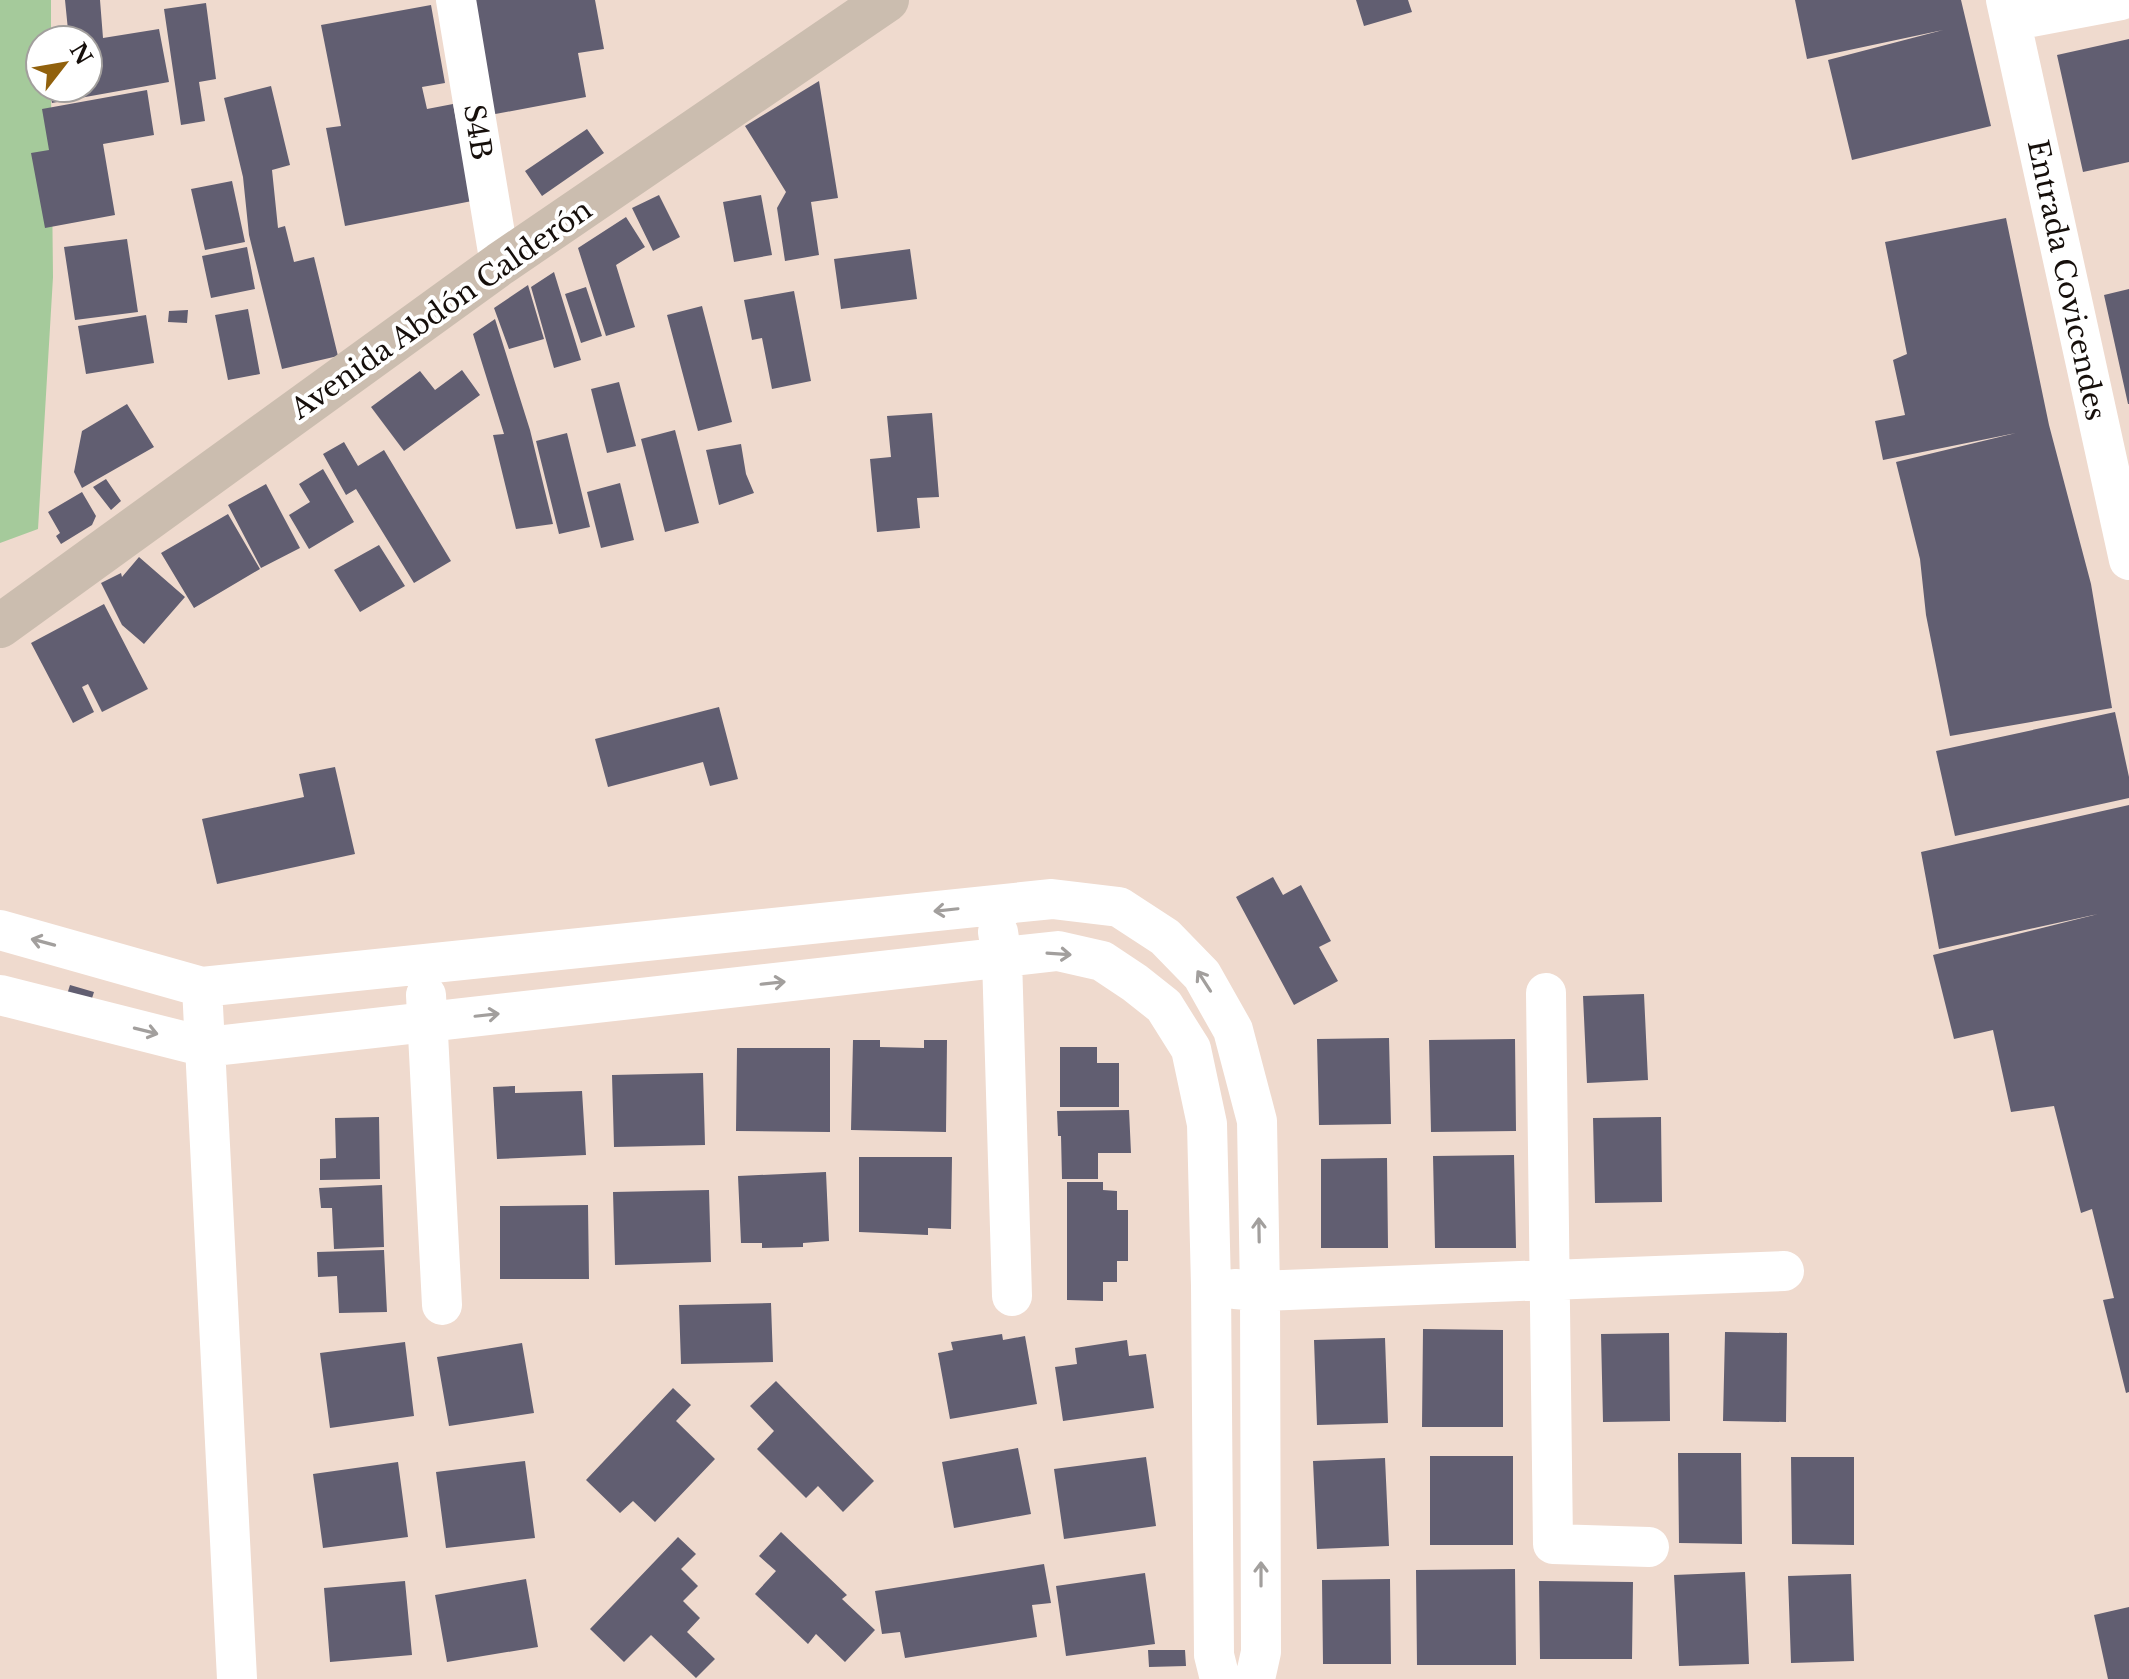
<svg xmlns="http://www.w3.org/2000/svg" width="2129" height="1679" font-family="'Libre Baskerville',serif">
<style>
.green{fill:#a5ca9b}
.building{fill:#615e71}
.lines{fill:none;stroke-linecap:round;stroke-linejoin:round}
.street{stroke:#fff;stroke-width:40}
.secondary{stroke:#cbbdaf;stroke-width:44}
.oneway{stroke:#a29f9d}
.labels{text-anchor:middle;stroke-width:8;stroke-linejoin:round;paint-order:stroke}
.street-label{font-size:28px;fill:#160f0b;stroke:#fff}
</style>
<rect width="100%" height="100%" fill="#efdace"/>
<path class="green" d="M 0,0 L 51,0 L 51,40 L 40,40 L 40,88 L 51,88 L 53,277 L 38,529 L 0,543 Z"/>
<path class="building" d="M 65,0 L 100,0 L 103,38 L 159,29 L 169,82 L 52,103 L 49,88 L 88,88 L 88,40 L 69,40 Z
M 468,0 L 595,0 L 604,49 L 578,53 L 586,97 L 490,115 Z
M 1356,0 L 1408,0 L 1412,12 L 1364,26 Z
M 1795,0 L 1961,0 L 1991,126 L 1852,160 L 1828,60 L 1943,30 L 1807,59 Z
M 206,3 L 216,79 L 199,82 L 205,121 L 181,125 L 164,9 Z
M 431,5 L 445,83 L 422,87 L 427,109 L 453,104 L 472,201 L 345,226 L 326,128 L 341,126 L 321,25 Z
M 2129,39 L 2129,162 L 2083,172 L 2057,55 Z
M 819,81 L 838,198 L 811,202 L 819,255 L 785,261 L 777,208 L 786,192 L 745,126 Z
M 271,86 L 290,165 L 272,170 L 278,228 L 285,226 L 294,262 L 314,257 L 338,356 L 282,369 L 249,235 L 243,177 L 224,98 Z
M 147,90 L 154,135 L 103,144 L 115,215 L 45,228 L 31,153 L 49,150 L 42,109 Z
M 587,129 L 604,153 L 542,196 L 525,171 Z
M 232,181 L 245,242 L 205,250 L 191,189 Z
M 659,195 L 680,237 L 653,251 L 632,208 Z
M 761,195 L 772,255 L 734,262 L 723,202 Z
M 626,217 L 645,247 L 616,265 L 635,327 L 606,336 L 578,248 Z
M 2006,218 L 2049,425 L 2091,584 L 2112,708 L 1950,736 L 1926,615 L 1920,559 L 1896,462 L 2016,433 L 1883,460 L 1875,421 L 1905,415 L 1893,360 L 1907,354 L 1885,242 Z
M 127,239 L 138,312 L 75,320 L 64,247 Z
M 247,247 L 255,289 L 211,298 L 202,256 Z
M 910,249 L 917,299 L 841,309 L 834,259 Z
M 554,272 L 581,360 L 554,368 L 531,287 Z
M 528,285 L 544,339 L 509,349 L 494,308 Z
M 586,287 L 602,336 L 581,343 L 565,294 Z
M 2129,289 L 2129,404 L 2128,404 L 2104,295 Z
M 794,291 L 811,381 L 772,389 L 762,338 L 752,340 L 744,300 Z
M 702,306 L 732,422 L 698,431 L 667,315 Z
M 248,309 L 260,374 L 228,380 L 215,315 Z
M 188,310 L 187,323 L 168,322 L 169,311 Z
M 146,315 L 154,363 L 86,374 L 78,326 Z
M 495,319 L 530,430 L 553,524 L 516,529 L 493,435 L 504,434 L 473,334 Z
M 462,370 L 480,395 L 404,451 L 371,407 L 420,371 L 435,390 Z
M 619,382 L 636,446 L 607,453 L 591,389 Z
M 127,404 L 154,447 L 82,488 L 74,472 L 82,431 Z
M 932,413 L 939,497 L 917,498 L 920,528 L 877,532 L 870,459 L 891,457 L 887,416 Z
M 675,430 L 699,523 L 665,532 L 641,439 Z
M 567,433 L 590,527 L 559,534 L 536,441 Z
M 344,442 L 358,466 L 384,450 L 451,561 L 414,583 L 356,489 L 346,495 L 323,454 Z
M 741,444 L 746,474 L 754,493 L 719,505 L 706,450 Z
M 323,469 L 354,522 L 309,549 L 289,515 L 310,502 L 299,484 Z
M 106,479 L 121,501 L 111,510 L 93,487 Z
M 620,483 L 634,540 L 601,548 L 587,492 Z
M 266,484 L 300,548 L 261,568 L 228,505 Z
M 82,492 L 96,516 L 92,525 L 61,544 L 56,536 L 60,533 L 48,512 Z
M 228,514 L 260,569 L 194,608 L 161,553 Z
M 379,545 L 405,586 L 360,612 L 334,570 Z
M 139,557 L 185,597 L 144,644 L 122,625 L 101,583 L 121,573 L 122,577 Z
M 104,604 L 148,689 L 102,712 L 88,684 L 82,687 L 94,712 L 73,723 L 31,643 Z
M 719,707 L 738,779 L 710,786 L 703,762 L 608,787 L 595,739 Z
M 2115,712 L 2129,777 L 2129,798 L 1955,836 L 1936,751 Z
M 335,767 L 355,854 L 217,884 L 202,819 L 304,797 L 299,774 Z
M 2129,805 L 2129,1392 L 2126,1393 L 2103,1300 L 2114,1298 L 2092,1209 L 2081,1213 L 2054,1106 L 2011,1112 L 1993,1030 L 1954,1039 L 1933,955 L 2098,914 L 1939,949 L 1921,852 Z
M 1273,877 L 1283,895 L 1301,885 L 1331,941 L 1319,947 L 1338,981 L 1294,1005 L 1236,897 Z
M 70,985 L 94,992 L 83,1027 L 59,1020 Z
M 1644,994 L 1648,1080 L 1587,1083 L 1583,996 Z
M 1389,1038 L 1391,1124 L 1319,1125 L 1317,1039 Z
M 1515,1039 L 1516,1131 L 1431,1132 L 1429,1040 Z
M 853,1040 L 880,1040 L 880,1047 L 924,1048 L 924,1040 L 947,1040 L 946,1132 L 851,1130 Z
M 1060,1047 L 1097,1047 L 1097,1063 L 1119,1063 L 1119,1107 L 1060,1107 Z
M 737,1048 L 830,1048 L 830,1132 L 736,1131 Z
M 703,1073 L 705,1145 L 614,1147 L 612,1075 Z
M 515,1086 L 515,1093 L 582,1091 L 586,1155 L 497,1159 L 493,1087 Z
M 1129,1110 L 1131,1153 L 1098,1153 L 1098,1179 L 1062,1179 L 1061,1136 L 1058,1136 L 1057,1111 Z
M 379,1117 L 380,1179 L 320,1180 L 320,1159 L 336,1158 L 335,1118 Z
M 1661,1117 L 1662,1202 L 1595,1203 L 1593,1118 Z
M 1514,1155 L 1516,1248 L 1435,1248 L 1433,1156 Z
M 859,1157 L 952,1157 L 951,1229 L 928,1228 L 928,1235 L 859,1232 Z
M 1387,1158 L 1388,1248 L 1321,1248 L 1321,1159 Z
M 826,1172 L 829,1241 L 803,1243 L 803,1247 L 762,1248 L 762,1243 L 741,1243 L 738,1176 Z
M 1067,1182 L 1103,1182 L 1103,1190 L 1117,1191 L 1117,1210 L 1128,1210 L 1128,1261 L 1117,1261 L 1117,1282 L 1103,1282 L 1103,1301 L 1067,1300 Z
M 382,1185 L 384,1247 L 334,1249 L 332,1208 L 321,1208 L 319,1188 Z
M 709,1190 L 711,1262 L 615,1265 L 613,1192 Z
M 588,1205 L 589,1279 L 500,1279 L 500,1206 Z
M 384,1250 L 387,1312 L 339,1313 L 337,1276 L 318,1277 L 317,1252 Z
M 771,1303 L 773,1362 L 681,1364 L 679,1305 Z
M 1423,1329 L 1503,1330 L 1503,1427 L 1422,1427 Z
M 1725,1332 L 1787,1333 L 1786,1422 L 1723,1421 Z
M 1669,1333 L 1670,1421 L 1603,1422 L 1601,1334 Z
M 1002,1334 L 1003,1340 L 1025,1336 L 1037,1404 L 950,1419 L 938,1353 L 953,1350 L 951,1342 Z
M 1385,1338 L 1388,1423 L 1317,1425 L 1314,1340 Z
M 1127,1340 L 1129,1356 L 1146,1354 L 1154,1408 L 1063,1421 L 1055,1367 L 1077,1364 L 1075,1348 Z
M 405,1342 L 414,1416 L 330,1428 L 320,1353 Z
M 522,1343 L 534,1413 L 449,1426 L 437,1357 Z
M 776,1381 L 874,1481 L 843,1512 L 818,1486 L 806,1498 L 757,1449 L 774,1431 L 750,1406 Z
M 673,1388 L 691,1405 L 676,1421 L 715,1459 L 655,1522 L 633,1501 L 620,1513 L 586,1480 Z
M 1018,1448 L 1031,1514 L 954,1528 L 942,1462 Z
M 1678,1453 L 1741,1453 L 1742,1544 L 1679,1543 Z
M 1430,1456 L 1513,1456 L 1513,1545 L 1430,1545 Z
M 1146,1457 L 1156,1526 L 1064,1539 L 1054,1469 Z
M 1791,1457 L 1854,1457 L 1854,1545 L 1792,1544 Z
M 1385,1458 L 1389,1546 L 1317,1549 L 1313,1461 Z
M 525,1461 L 535,1538 L 446,1548 L 436,1472 Z
M 398,1462 L 408,1537 L 323,1548 L 313,1474 Z
M 781,1532 L 847,1595 L 842,1599 L 875,1630 L 845,1662 L 816,1634 L 808,1644 L 755,1594 L 776,1571 L 759,1556 Z
M 678,1537 L 696,1554 L 681,1569 L 698,1586 L 683,1601 L 700,1618 L 687,1632 L 715,1659 L 696,1678 L 651,1635 L 624,1662 L 590,1629 Z
M 1044,1564 L 1051,1603 L 1032,1605 L 1037,1637 L 905,1658 L 900,1632 L 882,1634 L 875,1591 Z
M 1515,1569 L 1516,1665 L 1417,1665 L 1416,1570 Z
M 1745,1572 L 1749,1664 L 1679,1666 L 1674,1575 Z
M 1145,1573 L 1155,1644 L 1066,1656 L 1056,1586 Z
M 1851,1574 L 1854,1661 L 1791,1663 L 1788,1576 Z
M 526,1579 L 538,1647 L 447,1662 L 435,1595 Z
M 1390,1579 L 1391,1664 L 1323,1664 L 1322,1580 Z
M 405,1581 L 412,1655 L 330,1662 L 324,1588 Z
M 1539,1581 L 1633,1582 L 1632,1659 L 1540,1659 Z
M 2129,1607 L 2129,1679 L 2108,1679 L 2094,1615 Z
M 1148,1650 L 1185,1650 L 1186,1666 L 1149,1667 Z"/>
<g class="lines">
<path class="street" d="M 456,0 L 500,264
M 2006,0 L 2129,560
M 2011,21 L 2121,0
M 0,930 L 202,987 L 1052,899 L 1119,907 L 1165,937 L 1202,975 L 1233,1030 L 1257,1121 L 1260,1291 L 1261,1652 L 1255,1679
M 998,932 L 1002,958 L 1012,1296
M 202,987 L 237,1679
M 1546,993 L 1553,1544 L 1649,1547
M 0,995 L 206,1047 L 1058,951 L 1102,961 L 1135,983 L 1164,1006 L 1191,1049 L 1207,1124 L 1211,1286 L 1214,1655 L 1220,1679
M 426,995 L 442,1305
M 1235,1289 L 1260,1291 L 1784,1271"/>
<path class="secondary" d="M 0,626 L 500,264 L 887,0"/>
</g>
<defs><path id="oneway-shaft" d="M-6 0H5M1.5-3L5.5 0L1.5 3" fill="none" stroke-width="1.6" stroke-linecap="round" stroke-linejoin="round" transform="scale(2)"/></defs>
<g class="oneway">
<use href="#oneway-shaft" transform="translate(946 910) rotate(174)"/>
<use href="#oneway-shaft" transform="translate(43 942) rotate(-165)"/>
<use href="#oneway-shaft" transform="translate(1059 954) rotate(4)"/>
<use href="#oneway-shaft" transform="translate(1204 981) rotate(-123)"/>
<use href="#oneway-shaft" transform="translate(773 983) rotate(-6)"/>
<use href="#oneway-shaft" transform="translate(487 1015) rotate(-6)"/>
<use href="#oneway-shaft" transform="translate(146 1031) rotate(14)"/>
<use href="#oneway-shaft" transform="translate(1259 1230) rotate(-91)"/>
<use href="#oneway-shaft" transform="translate(1261 1574) rotate(-90)"/>
</g>
<g class="labels">
<g class="street-label">
<text transform="translate(478 132) rotate(81)" y="10">S4B</text>
<text transform="translate(2067 280) rotate(78)" y="10">Entrada Covicendes</text>
<text transform="translate(441 309) rotate(-35)" y="10">Avenida Abdón Calderón</text>
</g>
</g>
<g transform="translate(64 64) rotate(59)"><circle r="38" fill="#ffffff" stroke="#a29f9d" stroke-width="2"/>
<path d="M0-6L14 30L0 20L-14 30Z" fill="#91610d"/>
<text y="-12" font-size="22" font-weight="bold" text-anchor="middle" fill="#160f0b">N</text>
</g>
</svg>
